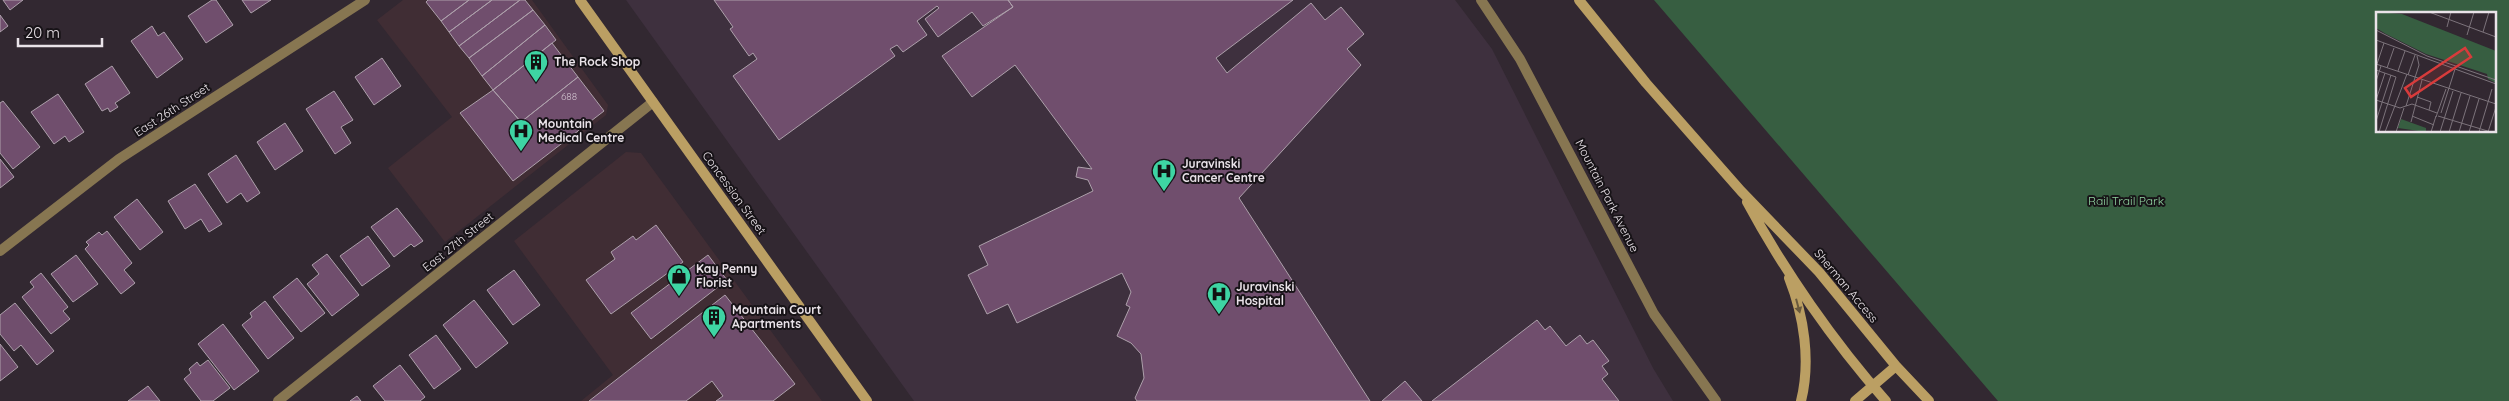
<svg xmlns="http://www.w3.org/2000/svg" width="2509" height="401" font-family="Quicksand,sans-serif">
<style>
.commercial{fill:#402d34}
.built{fill:#3e303e}
.green{fill:#375e41;fill-rule:evenodd}
.building{fill:#704e6d;stroke:#ada0ab}
.lines{fill:none;stroke-linecap:round;stroke-linejoin:round}
.minor{stroke:#877651;stroke-width:10}
.secondary{stroke:#bb9f63;stroke-width:10}
.oneway{fill:#69593d}
.labels{text-anchor:middle;stroke-width:4;stroke-linejoin:round;paint-order:stroke}
.number-label{font-size:10px;fill:#ccbeca}
.poi-label{font-size:12px;font-weight:bold;fill:#eae3e9;stroke:#171317;text-anchor:start}
.street-label{font-size:12px;fill:#eae3e9;stroke:#171317}
.park-label{font-size:12px;fill:#90d2a0;stroke:#171317}
.inset-road{fill:none;stroke:#7c737b;stroke-width:1}
.view{fill:#d83b3b;fill-opacity:0.15;stroke:#d83b3b;stroke-width:2.5}
.inset-edge{fill:none;stroke:#eae3e9;stroke-width:2.5}
</style>
<rect width="100%" height="100%" fill="#322831"/>
<path class="commercial" d="M 403,0 L 532,0 L 608,105 L 606,115 L 445,242 L 388,168 L 452,117 L 377,20 Z
M 626,152 L 641,153 L 822,401 L 581,401 L 613,375 L 514,241 Z"/>
<path class="built" d="M 626,0 L 1455,0 L 1492,49 L 1653,368 L 1673,401 L 914,401 Z"/>
<path class="green" d="M 1654,0 L 2509,0 L 2509,401 L 1998,401 ZM 2378,14 L 2495,14 L 2495,131 L 2378,131 Z"/>
<path class="building" d="M 3,0 L 23,0 L 10,10 Z
M 212,0 L 216,0 L 233,25 L 206,43 L 188,16 Z
M 242,0 L 271,0 L 251,13 Z
M 428,0 L 469,0 L 441,21 L 426,2 Z
M 469,0 L 492,0 L 449,32 L 441,21 Z
M 492,0 L 520,0 L 459,46 L 449,32 Z
M 520,0 L 525,0 L 533,10 L 469,58 L 459,46 Z
M 714,0 L 1008,0 L 1013,7 L 983,26 L 972,12 L 938,37 L 925,19 L 939,8 L 937,6 L 917,21 L 927,35 L 903,52 L 897,45 L 890,49 L 895,56 L 779,140 L 733,76 L 757,59 L 753,53 L 749,56 L 730,29 L 733,27 Z
M 1008,0 L 1293,0 L 1216,58 L 1227,73 L 1311,3 L 1325,20 L 1341,7 L 1364,34 L 1347,49 L 1361,65 L 1239,198 L 1370,401 L 1137,401 L 1135,398 L 1144,378 L 1141,354 L 1131,343 L 1117,336 L 1130,307 L 1126,305 L 1131,292 L 1122,273 L 1017,323 L 1008,304 L 987,314 L 968,275 L 988,265 L 979,246 L 1093,191 L 1088,180 L 1076,177 L 1078,167 L 1092,169 L 1015,65 L 972,97 L 942,56 L 1013,7 Z
M 533,10 L 545,25 L 482,76 L 469,58 Z
M 0,15 L 8,26 L 0,32 Z
M 545,25 L 556,40 L 493,90 L 482,76 Z
M 152,26 L 158,36 L 164,32 L 183,59 L 157,78 L 131,41 Z
M 552,43 L 578,77 L 521,122 L 493,90 Z
M 382,58 L 401,86 L 374,105 L 355,77 Z
M 112,66 L 130,93 L 115,103 L 118,107 L 110,112 L 108,108 L 102,111 L 85,84 Z
M 578,77 L 604,111 L 513,181 L 460,113 L 493,90 L 521,122 Z
M 334,91 L 353,120 L 341,127 L 351,143 L 335,154 L 306,109 Z
M 58,94 L 84,132 L 69,142 L 65,136 L 54,144 L 31,112 Z
M 3,101 L 40,147 L 13,169 L 0,153 L 0,103 Z
M 285,123 L 303,151 L 275,170 L 257,142 Z
M 236,155 L 260,193 L 247,202 L 241,193 L 227,203 L 208,174 Z
M 0,159 L 14,177 L 0,188 Z
M 195,184 L 222,224 L 209,232 L 201,219 L 185,229 L 168,201 Z
M 137,199 L 163,232 L 140,250 L 114,217 Z
M 397,208 L 423,241 L 414,247 L 411,244 L 394,257 L 371,227 Z
M 656,225 L 683,262 L 611,314 L 586,280 L 615,259 L 611,252 L 633,236 L 636,240 Z
M 107,231 L 132,263 L 124,270 L 135,283 L 121,294 L 85,249 L 89,245 L 86,242 L 99,232 L 102,235 Z
M 368,236 L 390,266 L 362,286 L 340,256 Z
M 327,254 L 359,295 L 332,316 L 307,284 L 319,274 L 312,265 Z
M 76,255 L 98,284 L 73,302 L 51,274 Z
M 708,255 L 727,280 L 651,339 L 631,313 Z
M 514,270 L 540,305 L 513,325 L 487,290 Z
M 41,273 L 68,307 L 63,311 L 70,319 L 51,334 L 22,297 L 34,287 L 30,282 Z
M 297,278 L 325,313 L 301,332 L 273,297 Z
M 725,295 L 795,384 L 773,401 L 716,401 L 723,396 L 712,381 L 686,401 L 589,401 Z
M 474,300 L 508,343 L 476,368 L 443,325 Z
M 265,301 L 294,338 L 268,359 L 242,325 L 252,317 L 250,313 Z
M 15,303 L 54,351 L 37,365 L 21,345 L 14,351 L 0,334 L 0,315 Z
M 1537,320 L 1545,330 L 1550,326 L 1566,346 L 1580,335 L 1587,344 L 1593,340 L 1609,361 L 1602,366 L 1608,374 L 1602,379 L 1619,401 L 1432,401 Z
M 223,324 L 259,371 L 234,390 L 198,344 Z
M 436,335 L 461,369 L 434,389 L 409,355 Z
M 0,344 L 18,367 L 0,381 Z
M 208,360 L 230,388 L 213,401 L 201,401 L 184,379 L 191,373 L 189,369 L 197,362 L 200,366 Z
M 400,365 L 425,397 L 420,401 L 385,401 L 373,386 Z
M 1405,381 L 1422,401 L 1382,401 Z
M 148,386 L 160,401 L 128,401 Z
M 357,396 L 361,401 L 350,401 Z"/>
<g class="lines">
<path class="minor" d="M 1481,0 L 1520,59 L 1654,314 L 1716,401
M 0,251 L 119,159 L 365,0
M 278,401 L 653,102"/>
<path class="secondary" d="M 580,0 L 867,401
M 1579,0 L 1646,83 L 1741,191 L 1819,272 L 1896,366 L 1929,401
M 1747,202 C 1783,269 1835,344 1886,401
M 1789,278 C 1804,316 1811,361 1801,401
M 1855,401 L 1896,366"/>
</g>
<defs><path id="oneway-solid" d="M-6-.8H1V-3.2L6.5 0L1 3.2V.8H-6Z" transform="scale(1.25)"/></defs>
<use class="oneway" href="#oneway-solid" transform="translate(1798 306) rotate(75)"/>
<defs>
<g id="building-pin" transform="scale(1.25)"><path d="M0 17L-7.5 6A9.5 9.5 0 1 1 7.5 6Z" fill="#3ed4a3" stroke="#171317"/><path d="M-4-6H4V6H1V3H-1V6H-4ZM-2.5-4.3h1.7v1.8h-1.7ZM.8-4.3h1.7v1.8H.8ZM-2.5-1h1.7V.8h-1.7ZM.8-1h1.7V.8H.8Z" fill="#111"/></g>
<g id="hospital-pin" transform="scale(1.25)"><path d="M0 17L-7.5 6A9.5 9.5 0 1 1 7.5 6Z" fill="#3ed4a3" stroke="#171317"/><path d="M-5-5h3v3.5h4V-5h3V5h-3V1.5h-4V5h-3Z" fill="#111"/></g>
<g id="shop-pin" transform="scale(1.25)"><path d="M0 17L-7.5 6A9.5 9.5 0 1 1 7.5 6Z" fill="#3ed4a3" stroke="#171317"/><path d="M-5-2.5h2.3a2.7 3.5 0 0 1 5.4 0H5L5.5 6h-11ZM-1.5-2.5h3a1.5 2.3 0 0 0-3 0Z" fill="#111"/></g>
</defs>
<g fill-rule="evenodd">
<use href="#building-pin" x="536" y="62"/>
<use href="#hospital-pin" x="521" y="131"/>
<use href="#hospital-pin" x="1164" y="171"/>
<use href="#shop-pin" x="679" y="276"/>
<use href="#hospital-pin" x="1219" y="294"/>
<use href="#building-pin" x="714" y="317"/>
</g>
<g class="labels">
<g class="number-label">
<text x="569" y="100">688</text>
</g>
<g class="poi-label">
<text x="554" y="66">The Rock Shop</text>
<text x="538" y="128">Mountain<tspan x="538" dy="14">Medical Centre</tspan></text>
<text x="1182" y="168">Juravinski<tspan x="1182" dy="14">Cancer Centre</tspan></text>
<text x="696" y="273">Kay Penny<tspan x="696" dy="14">Florist</tspan></text>
<text x="1236" y="291">Juravinski<tspan x="1236" dy="14">Hospital</tspan></text>
<text x="732" y="314">Mountain Court<tspan x="732" dy="14">Apartments</tspan></text>
</g>
<g class="street-label">
<text transform="translate(172 110) rotate(-33)" y="4">East 26th Street</text>
<text transform="translate(734 193) rotate(54)" y="4">Concession Street</text>
<text transform="translate(1607 196) rotate(63)" y="4">Mountain Park Avenue</text>
<text transform="translate(458 242) rotate(-39)" y="4">East 27th Street</text>
<text transform="translate(1846 286) rotate(50)" y="4">Sherman Access</text>
</g>
<g class="park-label">
<text x="2126" y="205">Rail Trail Park</text>
</g>
</g>
<g transform="translate(2376 12)">
<rect width="120" height="120" fill="#322831"/>
<path d="M 0,0 L 26,2 L 120,39 L 120,71 L 112,67 L 111,62 L 50,42 L 10,22 L 0,16 ZM 25,107 L 50,116 L 50,120 L 22,116 Z" fill="#375e41"/>
<path class="inset-road" d="M 53,0 L 120,25M 71,15 L 75,0M 0,18 L 51,44 L 120,68M 107,20 L 113,0M 91,23 L 98,0M 0,28 L 120,72M 0,52 L 120,92M 1,52 L 8,31M 11,56 L 18,36M 0,58 L 20,65 L 3,120M 22,59 L 29,39M 32,63 L 39,43M 0,69 L 5,54M 41,85 L 55,90 L 53,98M 0,88 L 24,96 L 36,92 L 61,101M 0,88 L 9,61M 30,94 L 43,53 L 41,44M 65,101 L 80,54M 36,104 L 58,113M 62,104 L 115,120M 60,105 L 70,77M 0,109 L 15,63M 35,110 L 46,68M 9,120 L 31,62M 20,120 L 28,96M 55,120 L 60,104M 64,120 L 77,79M 73,120 L 85,81M 83,120 L 94,84M 93,120 L 103,87M 103,120 L 116,77M 112,120 L 120,95"/>
<path class="view" d="M 89,36 L 95,45 L 35,85 L 29,76 Z"/>
<rect width="120" height="120" class="inset-edge"/>
</g>
<path d="M18 38v8h84v-8" fill="none" stroke="#eae3e9" stroke-width="2.5"/>
<text x="25" y="38" font-size="15" fill="#eae3e9" stroke="#171317" stroke-width="4" paint-order="stroke">20 m</text>
</svg>
